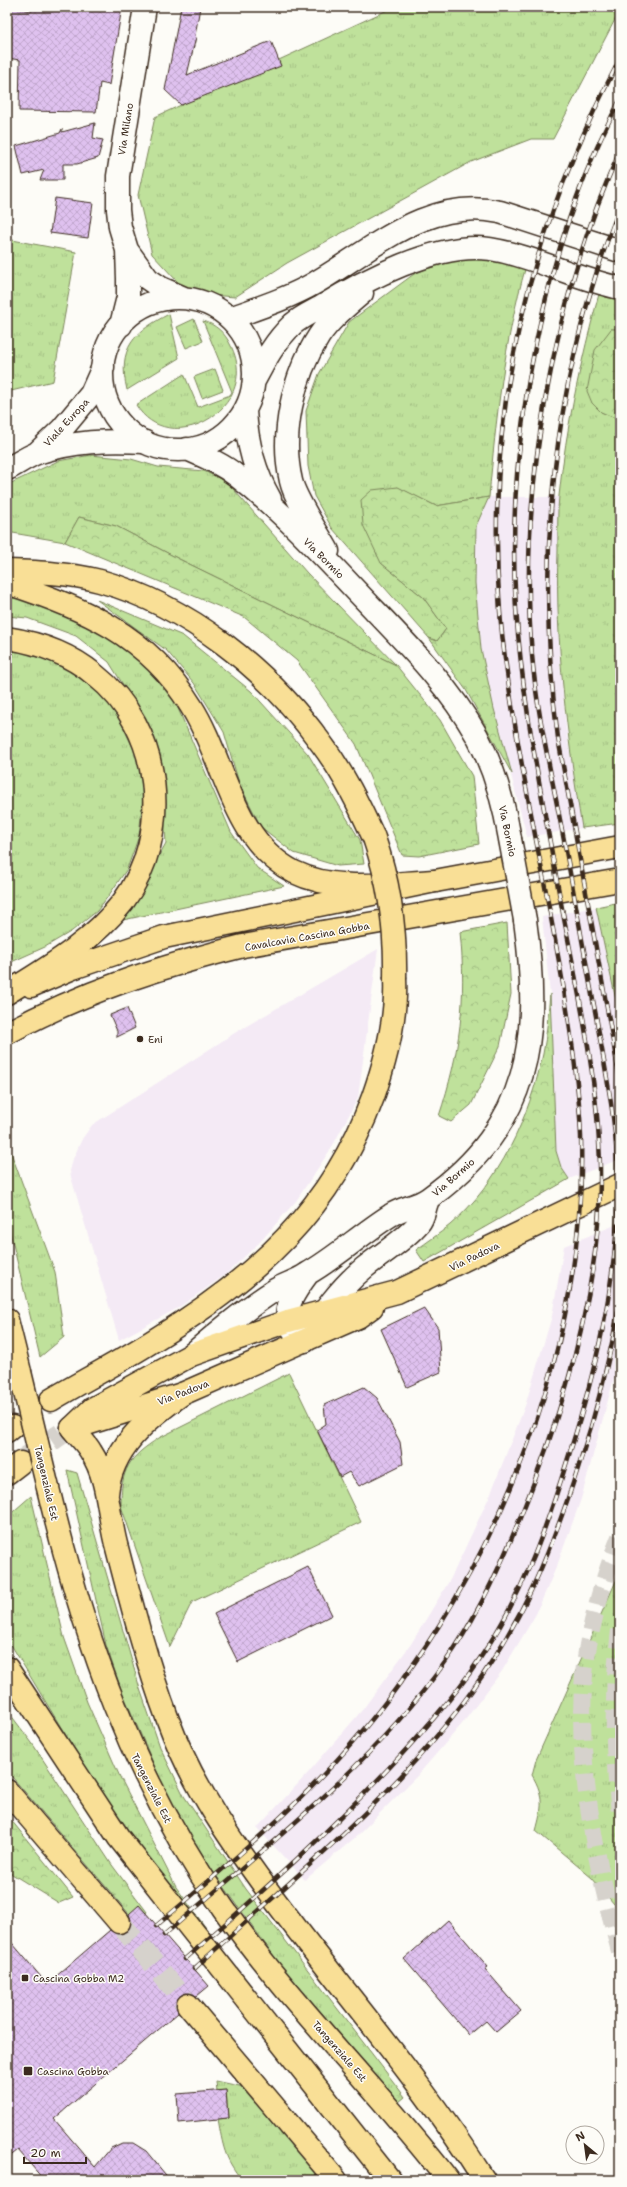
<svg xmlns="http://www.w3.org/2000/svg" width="627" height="2187" font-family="'Shantell Sans',sans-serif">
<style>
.built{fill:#f4eaf5}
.grass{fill:url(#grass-tufts);stroke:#7d865c}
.forest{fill:url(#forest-crowns);stroke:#7d865c}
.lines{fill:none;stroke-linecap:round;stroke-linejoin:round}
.stream{stroke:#6e8c9c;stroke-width:6}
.building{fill:url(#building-cross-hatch);stroke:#3b2a1e}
.minor-tunnel{stroke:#d6d2cc;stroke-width:18;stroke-dasharray:18 9;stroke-linecap:butt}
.primary-tunnel{stroke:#d6d2cc;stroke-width:22;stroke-dasharray:22 11;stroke-linecap:butt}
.motorway-tunnel{stroke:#d6d2cc;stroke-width:22;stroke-dasharray:22 11;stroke-linecap:butt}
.tertiary-casing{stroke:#3b2a1e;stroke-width:25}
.secondary-casing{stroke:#3b2a1e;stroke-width:25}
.primary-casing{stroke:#3b2a1e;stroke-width:25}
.trunk-casing{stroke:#3b2a1e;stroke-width:25}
.motorway-casing{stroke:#3b2a1e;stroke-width:25}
.tertiary{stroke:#fdfcf7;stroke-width:22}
.secondary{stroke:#fdfcf7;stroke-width:22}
.primary{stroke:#f9df96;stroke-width:22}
.trunk{stroke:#f9df96;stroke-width:22}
.motorway{stroke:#f9df96;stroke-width:22}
.rail-casing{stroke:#3b2a1e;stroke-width:4.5}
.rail{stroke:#fdfcf7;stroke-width:3;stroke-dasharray:9;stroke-linecap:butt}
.secondary-bridge-casing{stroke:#3b2a1e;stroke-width:25;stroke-linecap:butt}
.motorway-bridge-casing{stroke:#3b2a1e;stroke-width:25;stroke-linecap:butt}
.secondary-bridge{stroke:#fdfcf7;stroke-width:22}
.motorway-bridge{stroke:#f9df96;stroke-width:22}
.poi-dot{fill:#3b2a1e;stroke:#fdfcf7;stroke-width:1.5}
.labels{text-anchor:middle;stroke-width:3;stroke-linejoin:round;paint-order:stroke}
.street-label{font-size:10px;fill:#3b2a1e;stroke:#fdfcf7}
.poi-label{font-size:10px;fill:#3b2a1e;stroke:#fdfcf7;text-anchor:start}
</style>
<defs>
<pattern id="grass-tufts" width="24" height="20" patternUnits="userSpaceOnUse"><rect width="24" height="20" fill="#bfe19b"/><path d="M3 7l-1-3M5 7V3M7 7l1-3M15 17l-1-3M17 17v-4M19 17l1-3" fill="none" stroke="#a5c185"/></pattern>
<pattern id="forest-crowns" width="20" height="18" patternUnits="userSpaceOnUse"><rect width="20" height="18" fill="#bfe19b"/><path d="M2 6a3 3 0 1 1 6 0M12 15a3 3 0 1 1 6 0" fill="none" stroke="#a5c185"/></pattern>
<pattern id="building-cross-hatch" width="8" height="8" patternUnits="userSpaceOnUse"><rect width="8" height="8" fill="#dfc1ef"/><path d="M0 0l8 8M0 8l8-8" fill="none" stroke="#c0a6cc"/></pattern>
</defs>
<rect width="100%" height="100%" fill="#fdfcf7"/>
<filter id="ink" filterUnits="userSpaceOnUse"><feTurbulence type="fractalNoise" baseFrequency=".025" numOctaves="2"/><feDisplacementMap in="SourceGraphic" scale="8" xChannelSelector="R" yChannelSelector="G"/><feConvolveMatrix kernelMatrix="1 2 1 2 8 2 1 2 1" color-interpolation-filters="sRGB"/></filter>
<g filter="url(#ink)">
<path class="built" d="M 489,497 L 559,497 L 557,591 L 559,651 L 566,728 L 582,828 L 527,837 L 494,709 L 481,649 L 475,583 L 476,526 Z
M 596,907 L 620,1019 L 620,1159 L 569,1179 L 561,1167 L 556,1151 L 550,994 L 542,917 Z
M 378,949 L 358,1098 L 332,1147 L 296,1201 L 259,1243 L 225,1275 L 178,1308 L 119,1340 L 71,1177 L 70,1171 L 73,1159 L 82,1139 L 92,1125 L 233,1034 Z
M 620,1223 L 620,1356 L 581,1499 L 558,1563 L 536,1614 L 502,1671 L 462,1724 L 417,1776 L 358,1835 L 305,1880 L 257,1828 L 308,1773 L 363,1709 L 411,1644 L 451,1578 L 491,1493 L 525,1406 L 552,1316 L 564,1246 Z"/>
<path class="grass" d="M 394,7 L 620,7 L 620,10 L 553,139 L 531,139 L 471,162 L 287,263 L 235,297 L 188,293 L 152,254 L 138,195 L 155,117 Z
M 7,239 L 76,252 L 53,381 L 7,392 Z
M 492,258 L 526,266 C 504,342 496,419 489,497 L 436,506 L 397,487 L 381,563 L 423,597 L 446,629 L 437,641 L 429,638 L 332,528 L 314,496 L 308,466 L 306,411 L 319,374 L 349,322 L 414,274 L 448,261 Z
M 599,294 L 620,299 L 620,329 L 611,329 L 592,403 L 601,412 L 620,420 L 620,823 L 582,828 C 567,734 555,645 558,550 C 558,532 557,514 559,496 C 566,427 581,360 599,294 Z
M 169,314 L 179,358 L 127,390 C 117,348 134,332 169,314 Z
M 194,319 L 203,341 L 186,348 L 177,327 Z
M 203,321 C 215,324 225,333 230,344 C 264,407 170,461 136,405 L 184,374 L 198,407 L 230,395 L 232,392 Z
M 215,369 L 223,390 L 202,398 L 194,377 Z
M 91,455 L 131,459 L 158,467 L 204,471 L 227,482 L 307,573 L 396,665 L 179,559 L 116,526 L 79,517 L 65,542 L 7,532 L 7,485 L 58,461 Z
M 7,597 L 42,602 L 105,635 L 140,661 L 168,685 L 231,832 L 257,868 L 284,886 L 123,920 L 166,843 L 160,763 L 150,728 L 109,662 L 76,636 L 27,618 L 7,616 Z
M 97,600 L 183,636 L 251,691 L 308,754 L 360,840 L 364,864 L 338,866 L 294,853 L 261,827 L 239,783 L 224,732 L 194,683 L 166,650 Z
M 7,645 L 72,669 L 107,699 L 118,716 L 135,752 L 143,782 L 143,796 L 139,836 L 127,869 L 109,895 L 97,911 L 72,931 L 45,947 L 7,964 Z
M 620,902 L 620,1019 L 596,907 Z
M 7,1142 L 55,1272 L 64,1337 L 40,1357 L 7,1219 Z
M 289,1373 L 361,1522 L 192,1602 L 170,1647 L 121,1506 C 121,1469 128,1458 159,1438 Z
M 67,1470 L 77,1473 L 140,1689 L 160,1747 L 184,1796 L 246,1889 L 405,2097 L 399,2102 L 281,1966 L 210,1867 L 171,1804 L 121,1689 L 106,1645 Z
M 31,1496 L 64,1637 L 87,1702 L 120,1777 L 176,1887 L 239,1973 L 125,1833 L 7,1638 L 7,1517 Z
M 620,1572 L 620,1911 L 592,1878 L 536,1831 C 542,1808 545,1797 532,1775 L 536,1760 Z
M 7,1710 L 32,1743 L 112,1865 L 147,1912 L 136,1922 L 7,1771 Z
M 216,2081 L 244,2087 L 322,2180 L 242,2180 C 224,2158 223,2146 218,2119 L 228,2118 L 226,2090 L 217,2091 Z"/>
<path class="forest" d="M 611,329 L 620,329 L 620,420 L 601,412 L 592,403 L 587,391 L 595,350 Z
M 398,487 L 436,506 L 489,497 L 476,526 L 475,583 L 481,649 L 494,709 L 512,774 L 466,690 L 429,638 L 437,641 L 446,629 L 423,597 L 381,563 L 363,525 L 361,500 L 372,490 Z
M 79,517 L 116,526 L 179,559 L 396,665 L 440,720 L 472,776 L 479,844 L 419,856 L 402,855 L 356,744 L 297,661 L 244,617 L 65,542 Z
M 507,923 L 511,994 L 500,1046 L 471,1105 L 451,1122 L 439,1116 C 460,1053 467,999 460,932 Z
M 550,994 L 556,1151 L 561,1167 L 569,1179 L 424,1262 L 416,1250 C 427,1242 439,1234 450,1225 C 500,1182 529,1118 543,1054 C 547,1035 548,1014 550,994 Z
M 7,1815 L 73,1897 L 59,1903 L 7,1871 Z"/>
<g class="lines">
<path class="stream" d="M 617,2180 L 620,2177"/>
</g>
<path class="building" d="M 7,7 L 32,11 L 33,7 L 122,7 L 109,85 L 100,83 L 96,112 L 19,111 L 20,60 L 7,58 Z
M 181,7 L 200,7 L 195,36 L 196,37 L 187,75 L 271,41 L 281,66 L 181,105 L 165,90 Z
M 95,123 L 93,138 L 103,140 L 98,158 L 77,164 L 63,164 L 63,180 L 40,180 L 44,170 L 23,175 L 16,146 L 60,133 L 62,129 L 62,132 Z
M 55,198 L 93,203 L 88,238 L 50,233 Z
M 127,1008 L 135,1028 L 117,1037 L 117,1031 L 110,1015 Z
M 424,1308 L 438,1328 L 441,1372 L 407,1387 L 381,1329 Z
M 364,1387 L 377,1398 L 400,1442 L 403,1464 L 359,1486 L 349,1472 L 340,1477 L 317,1430 L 326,1424 L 324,1405 Z
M 308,1567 L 332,1615 L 238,1662 L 214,1614 Z
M 139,1905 L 209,1986 L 197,1996 L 186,1993 L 180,1996 L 176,2001 L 178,2013 L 54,2119 L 95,2167 L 111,2148 L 122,2143 L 133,2143 L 146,2151 L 170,2180 L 44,2180 L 18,2150 L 7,2159 L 7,1937 L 47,1984 L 110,1930 L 121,1934 L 127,1931 L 131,1920 L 129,1914 Z
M 448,1920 L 488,1967 L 485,1969 L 521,2011 L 496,2032 L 486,2021 L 469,2035 L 404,1959 Z
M 226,2090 L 228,2118 L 179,2123 L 177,2094 Z"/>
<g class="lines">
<path class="minor-tunnel" d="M 620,1537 C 606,1572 595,1608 588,1645 C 571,1742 594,1858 620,1951
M 620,1630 C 613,1689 613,1753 620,1812"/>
<path class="primary-tunnel" d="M 24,1459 L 61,1434"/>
<path class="motorway-tunnel" d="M 119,1922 L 188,2005"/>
<g class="tertiary-casing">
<path id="tertiary" d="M 38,452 L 62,429 L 91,394 L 103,367
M 7,469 C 17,464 27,457 37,453 C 73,441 108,440 145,442"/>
</g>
<g class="secondary-casing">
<path id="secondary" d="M 127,250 L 148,279 L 161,288 L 184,298
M102 374a76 76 0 1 1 152 0a76 76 0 1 1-152 0Z
M 230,318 C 258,308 289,298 315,283 C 372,250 428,196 500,212 L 620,251
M 121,325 L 128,297 L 128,279 L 127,250 L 120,227 L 118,210 L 118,176 L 145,7
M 254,381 C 265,360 275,341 293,324 C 301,317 312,312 321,307 C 364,280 439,241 490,249 C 534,256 576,279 620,288
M 245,411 C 247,443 254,471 270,499
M 187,449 C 205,457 222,464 237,476 C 283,512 323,556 363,598 C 404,641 448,684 477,736 C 494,768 504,803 510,839
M 328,551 C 318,533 295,499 291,481 C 280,434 293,376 319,336 C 330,319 348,305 362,293
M 307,1275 C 289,1299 275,1320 305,1341 C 322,1313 339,1289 364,1268 C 382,1253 404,1241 419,1223 C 425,1216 424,1207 429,1198
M 191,1355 C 218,1332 245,1309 275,1290 C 285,1284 297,1281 307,1274 C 337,1257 362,1233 391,1215 C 403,1207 417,1207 429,1198 C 532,1124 541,1037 525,920"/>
</g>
<g class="primary-casing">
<path id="primary" d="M 77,1427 L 182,1394 L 358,1317 L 372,1307
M 72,1428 L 92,1409 L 191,1355 L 288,1321 L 397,1292 L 620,1185
M 7,1473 L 20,1463"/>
</g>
<g class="trunk-casing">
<path id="trunk" d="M 31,986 L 73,968 L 164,937 L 435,881 L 620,847
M 7,1033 C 83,992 159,967 243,946 L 620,880"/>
</g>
<g class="motorway-casing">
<path id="motorway" d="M 7,571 C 38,572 70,573 100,581 C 189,606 268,670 321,743 C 343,772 359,805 374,838
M 7,583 C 82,607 148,635 191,706 C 226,761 231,839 294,872 C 337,893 389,883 435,881
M 7,638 C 39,643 70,654 95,675 C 163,728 173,834 123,902 C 92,942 49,967 7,993
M 7,1320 L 20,1372
M 51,1400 C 86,1379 122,1361 156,1339 C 255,1278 332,1210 373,1097 C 386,1060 397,1019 395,979
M 72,1428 C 78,1436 86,1443 91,1452 C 109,1479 108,1517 117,1548 C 132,1606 147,1664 168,1720 C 193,1788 234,1845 277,1903 C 346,1995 423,2083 484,2180
M 7,1431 L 12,1427
M 47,1484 C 84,1639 131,1776 223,1908 C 291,2005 376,2087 448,2180
M 107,1494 C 111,1448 147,1419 182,1394
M 7,1668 L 119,1838 L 390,2180
M 7,1791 L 119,1922
M 188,2005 L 336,2180"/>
</g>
<use href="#tertiary" class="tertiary"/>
<use href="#secondary" class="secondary"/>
<use href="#primary" class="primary"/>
<use href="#trunk" class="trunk"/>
<use href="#motorway" class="motorway"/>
<g class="rail-casing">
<path id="rail" d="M 620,207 C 553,376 534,559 558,738 L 620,1080
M 156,1926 C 218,1873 282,1821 337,1760 C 488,1595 587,1361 581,1136 C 579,1085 571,1035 563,984 C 549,903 532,823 518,743 C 511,699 503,655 500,611 C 484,413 528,233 620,59
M 164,1935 C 262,1850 370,1768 446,1661 C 477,1617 500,1568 520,1518 C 564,1410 602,1285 600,1166 C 598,1073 575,979 558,887 C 542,795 522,702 516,608 C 505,445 543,245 620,100
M 185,1959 C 260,1894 334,1828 401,1755 C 433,1720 463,1686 488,1646 C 526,1587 548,1522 569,1455 C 596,1370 617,1282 618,1193 C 619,1133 606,1074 596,1016 C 584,954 574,892 562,830 C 551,772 537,714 532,655 C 518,493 553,299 620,151
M 194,1969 C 289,1881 395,1798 471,1692 C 523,1620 551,1552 578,1468 C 596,1414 610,1359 620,1302"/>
</g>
<use href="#rail" class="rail"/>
<g class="secondary-bridge-casing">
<path id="secondary-bridge" d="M 510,839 L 525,920"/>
</g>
<g class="motorway-bridge-casing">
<path id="motorway-bridge" d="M 374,838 C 390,884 396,931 395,979
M 20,1372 L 47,1484"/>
</g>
<use href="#secondary-bridge" class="secondary-bridge"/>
<use href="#motorway-bridge" class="motorway-bridge"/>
</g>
</g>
<g class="poi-dot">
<circle cx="140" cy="1039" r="4"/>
<rect x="21" y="1974" width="8" height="8" rx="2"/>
<rect x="23" y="2066" width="10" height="10" rx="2"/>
</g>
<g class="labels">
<g class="street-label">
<text transform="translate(125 129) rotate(-81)" y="4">Via Milano</text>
<text transform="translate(66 422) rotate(-47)" y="4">Viale Europa</text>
<text transform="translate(324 558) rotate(45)" y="4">Via Bormio</text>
<text transform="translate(508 831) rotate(78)" y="4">Via Bormio</text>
<text transform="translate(307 936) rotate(-10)" y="4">Cavalcavia Cascina Gobba</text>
<text transform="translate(453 1177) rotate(-41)" y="4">Via Bormio</text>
<text transform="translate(474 1256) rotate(-26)" y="4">Via Padova</text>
<text transform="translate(183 1392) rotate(-21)" y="4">Via Padova</text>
<text transform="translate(47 1483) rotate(77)" y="4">Tangenziale Est</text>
<text transform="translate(152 1788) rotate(63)" y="4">Tangenziale Est</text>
<text transform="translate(340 2051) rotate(49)" y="4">Tangenziale Est</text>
</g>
<g class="poi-label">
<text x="148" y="1043">Eni</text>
<text x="33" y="1982">Cascina Gobba M2</text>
<text x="37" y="2075">Cascina Gobba</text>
</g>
</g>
<rect width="627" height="2187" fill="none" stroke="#fdfcf7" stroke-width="24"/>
<rect x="12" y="12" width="603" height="2163" fill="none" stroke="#3b2a1e" stroke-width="1.5" filter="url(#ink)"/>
<g transform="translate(585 2145) rotate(331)"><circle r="19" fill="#fdfcf7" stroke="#afa8a0"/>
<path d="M0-3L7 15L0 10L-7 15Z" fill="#3b2a1e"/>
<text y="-6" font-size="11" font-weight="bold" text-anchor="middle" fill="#3b2a1e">N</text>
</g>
<path d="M24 2157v6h62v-6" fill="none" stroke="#3b2a1e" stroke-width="2"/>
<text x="30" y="2157" font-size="12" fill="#3b2a1e" stroke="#fdfcf7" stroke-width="3" paint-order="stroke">20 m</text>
</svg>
